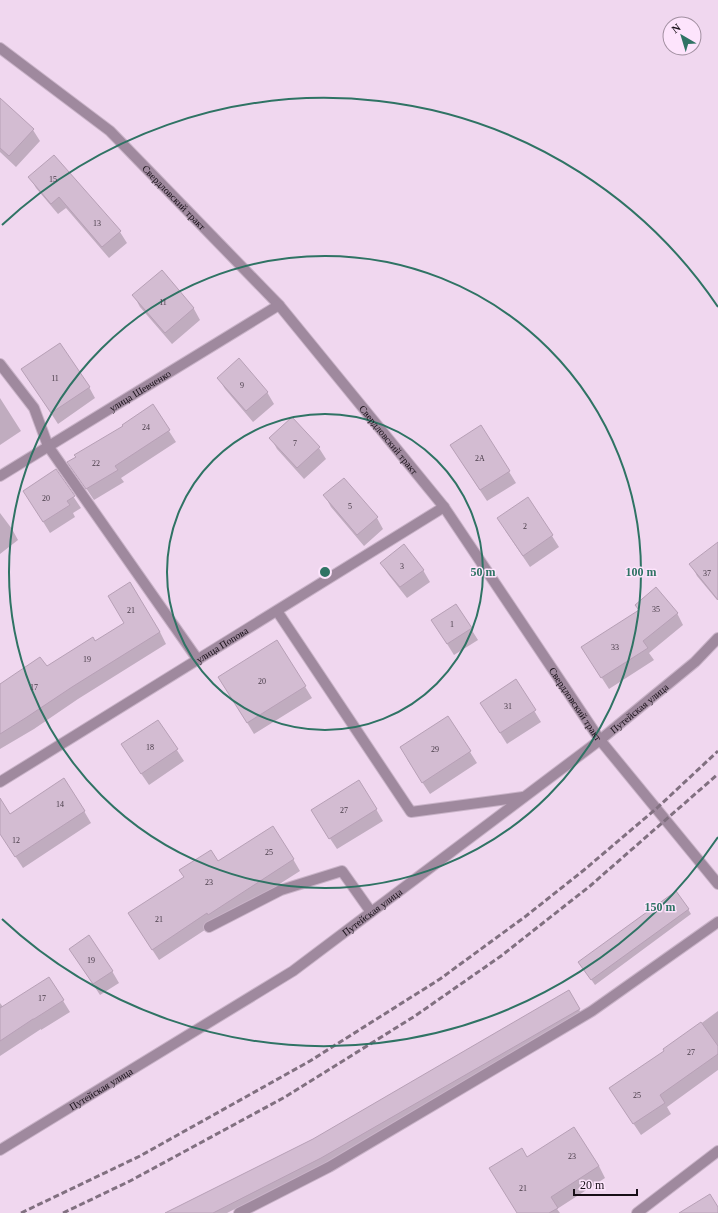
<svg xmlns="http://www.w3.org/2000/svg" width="718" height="1213" font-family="'Times New Roman',serif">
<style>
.shadow{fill:#0003}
.building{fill:#d3bcd2;stroke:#b7a0b6}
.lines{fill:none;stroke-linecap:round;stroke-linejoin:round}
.minor-casing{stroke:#c9b3c8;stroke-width:12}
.minor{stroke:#9f899e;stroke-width:10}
.rail{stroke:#817080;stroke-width:3;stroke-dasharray:6 3;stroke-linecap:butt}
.ring{fill:none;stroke:#2f7364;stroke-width:2}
.labels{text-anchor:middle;stroke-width:3;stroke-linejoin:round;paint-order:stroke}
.number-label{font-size:8px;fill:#463a46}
.street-label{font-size:10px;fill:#170f17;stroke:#fde4fc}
.centre{fill:#2f7364;stroke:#fde4fc;stroke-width:2}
.ring-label{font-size:12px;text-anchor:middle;font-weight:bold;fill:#2f7364;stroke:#fde4fc;stroke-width:3;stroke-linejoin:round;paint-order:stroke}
</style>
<rect width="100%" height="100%" fill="#f0d7ef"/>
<path class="shadow" d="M 0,99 L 33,130 L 40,141 L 16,167 L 0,152 Z
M 54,156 L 120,232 L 127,243 L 109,258 L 66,208 L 58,214 L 36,188 L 30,177 Z
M 162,272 L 194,309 L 200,320 L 172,344 L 140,307 L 134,296 Z
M 23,370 L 89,387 L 95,398 L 58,424 Z
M 218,378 L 267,392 L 274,404 L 253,422 L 225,389 Z
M 0,398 L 21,431 L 0,445 Z
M 153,406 L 176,442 L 121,478 L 124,482 L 94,500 L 69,463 Z
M 292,418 L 319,448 L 326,459 L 304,479 L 277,449 L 271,438 Z
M 481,426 L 516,483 L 487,501 L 458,457 Z
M 56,471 L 81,508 L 73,513 L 75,517 L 50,533 L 31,502 Z
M 325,496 L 377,518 L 383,529 L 364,546 L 331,507 Z
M 528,498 L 559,547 L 530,567 L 505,530 Z
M 0,513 L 12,529 L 18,540 L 0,554 Z
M 718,548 L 718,599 L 717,600 L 697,576 L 691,564 Z
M 381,563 L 423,570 L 430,582 L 407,598 L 388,574 Z
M 456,605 L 478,640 L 454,655 L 439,631 Z
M 636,605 L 677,613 L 683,625 L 649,653 L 654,660 L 609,689 L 589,658 L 639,611 Z
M 125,623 L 160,632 L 166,644 L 78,699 L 34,729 L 0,749 L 0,685 L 46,668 L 95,642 Z
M 277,641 L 312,698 L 254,734 L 226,688 Z
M 516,681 L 541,722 L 507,744 L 488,714 Z
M 448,717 L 477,763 L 430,794 L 407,759 Z
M 158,721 L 184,761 L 149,785 L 129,756 Z
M 376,809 L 383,821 L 337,849 L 319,822 Z
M 84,811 L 91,823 L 23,868 L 0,833 L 0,821 Z
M 293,859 L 300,871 L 215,925 L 214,924 L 159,960 L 136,925 L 218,863 Z
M 688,909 L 691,914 L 595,985 L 579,962 Z
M 70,949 L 112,971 L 119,983 L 100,995 Z
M 49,978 L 70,1012 L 41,1030 L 41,1029 L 0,1056 L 0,1003 L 3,1007 Z
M 569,991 L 582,1015 L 324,1164 L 227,1213 L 168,1213 L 313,1140 Z
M 718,1011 L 718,1070 L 667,1107 L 671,1114 L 641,1135 L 617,1099 L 665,1051 L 665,1050 Z
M 527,1159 L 599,1166 L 605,1178 L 557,1209 L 560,1213 L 517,1213 Z"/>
<path class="building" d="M 0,98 L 34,129 L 9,156 L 0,148 Z
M 54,155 L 121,231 L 102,247 L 59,197 L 51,204 L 28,177 Z
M 162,270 L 194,308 L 165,333 L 132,295 Z
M 60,343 L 90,387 L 51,413 L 21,369 Z
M 239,358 L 268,392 L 246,411 L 217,378 Z
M 153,404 L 170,430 L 115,466 L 118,470 L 86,489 L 67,462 L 76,457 L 74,455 L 123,426 L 122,425 Z
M 292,417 L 320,447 L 297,468 L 269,438 Z
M 481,425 L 510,471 L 480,490 L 450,445 Z
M 56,469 L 75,496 L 67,501 L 70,505 L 43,522 L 23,491 Z
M 344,478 L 378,517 L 357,535 L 323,495 Z
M 528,497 L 553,535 L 523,556 L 497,518 Z
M 718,542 L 718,600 L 689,564 Z
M 404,544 L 424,570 L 400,587 L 380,563 Z
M 130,582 L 160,632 L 72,687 L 27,717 L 0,734 L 0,684 L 40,657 L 47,666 L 93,637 L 95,641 L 124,623 L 108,596 Z
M 656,587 L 678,613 L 643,641 L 648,648 L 601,678 L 581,647 L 639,610 L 635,605 Z
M 456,604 L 472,628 L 447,644 L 431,620 Z
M 277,640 L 306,686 L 247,723 L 218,677 Z
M 516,679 L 536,710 L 500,733 L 480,703 Z
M 448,716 L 471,751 L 422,783 L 400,747 Z
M 158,720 L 178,749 L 141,774 L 121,744 Z
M 64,778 L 85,811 L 15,857 L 0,834 L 0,798 L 10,814 Z
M 359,780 L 377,809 L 329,839 L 311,810 Z
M 273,826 L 294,859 L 208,915 L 207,913 L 152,950 L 128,913 L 184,877 L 179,870 L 211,850 L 218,861 Z
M 676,891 L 689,909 L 591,980 L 578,962 Z
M 89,935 L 113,971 L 93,984 L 69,949 Z
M 49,977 L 64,1000 L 34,1019 L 33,1019 L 0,1041 L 0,1008 Z
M 569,990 L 580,1009 L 321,1158 L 213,1213 L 165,1213 L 313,1139 Z
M 701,1022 L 718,1046 L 718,1054 L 660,1095 L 665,1103 L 633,1124 L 609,1088 L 664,1051 L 663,1049 Z
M 574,1127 L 599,1166 L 551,1197 L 558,1208 L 549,1213 L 517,1213 L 489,1168 L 522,1148 L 527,1157 Z
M 710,1194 L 718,1207 L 718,1213 L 679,1213 Z"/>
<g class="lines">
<g class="minor-casing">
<g id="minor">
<path id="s1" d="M 0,48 L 110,131 L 279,305 L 444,507 L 600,740 L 718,884"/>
<path d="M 0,364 L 34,408 L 48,446 L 198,660"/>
<path id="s2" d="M 0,476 L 279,305"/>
<path d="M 277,611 L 411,812 L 523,797"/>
<path id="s3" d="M 0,782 L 444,507"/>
<path d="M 209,927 L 281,890 L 342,871 L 371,912"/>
<path id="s4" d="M 0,1150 L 293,971 L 600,740 L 695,662 L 718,638"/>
<path d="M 239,1213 L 329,1167 L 592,1011 L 718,922"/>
<path d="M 637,1213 L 718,1151"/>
</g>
</g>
<use href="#minor" class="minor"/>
<path class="rail" d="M 21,1213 L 140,1156 L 310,1061 L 440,979 L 526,916 L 584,870 L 657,808 L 718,751
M 63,1213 L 130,1181 L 285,1097 L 415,1016 L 501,956 L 590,886 L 718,774"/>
</g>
<g class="ring">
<circle cx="325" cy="572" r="158"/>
<circle cx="325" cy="572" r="316"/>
<path d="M718 837A474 474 0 0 1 2 919M2 225A474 474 0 0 1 718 307"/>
</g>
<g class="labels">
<g class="number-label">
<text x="53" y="182">15</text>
<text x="97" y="226">13</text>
<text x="163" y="305">11</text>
<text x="55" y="381">11</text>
<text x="242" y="388">9</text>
<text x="146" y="430">24</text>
<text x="295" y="446">7</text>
<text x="480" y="461">2А</text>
<text x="96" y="466">22</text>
<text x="46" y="501">20</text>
<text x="350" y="509">5</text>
<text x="525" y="529">2</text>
<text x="402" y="569">3</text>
<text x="707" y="576">37</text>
<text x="656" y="612">35</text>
<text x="131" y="613">21</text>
<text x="452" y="627">1</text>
<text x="615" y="650">33</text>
<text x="87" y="662">19</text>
<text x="262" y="684">20</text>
<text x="34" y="690">17</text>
<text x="508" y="709">31</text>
<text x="150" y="750">18</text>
<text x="435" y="752">29</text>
<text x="60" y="807">14</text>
<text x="344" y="813">27</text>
<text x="16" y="843">12</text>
<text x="269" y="855">25</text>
<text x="209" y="885">23</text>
<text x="159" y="922">21</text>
<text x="91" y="963">19</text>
<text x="42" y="1001">17</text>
<text x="691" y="1055">27</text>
<text x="637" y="1098">25</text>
<text x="572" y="1159">23</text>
<text x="523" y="1191">21</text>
</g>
<g class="street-label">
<text dy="4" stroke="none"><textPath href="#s1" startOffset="230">Свердловский тракт</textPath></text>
<text dy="4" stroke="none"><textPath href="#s2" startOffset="164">улица Шевченко</textPath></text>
<text dy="4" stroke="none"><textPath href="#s1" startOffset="554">Свердловский тракт</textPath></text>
<text dy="4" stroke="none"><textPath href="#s3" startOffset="261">улица Попова</textPath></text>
<text dy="4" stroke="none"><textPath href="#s1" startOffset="878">Свердловский тракт</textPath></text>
<text dy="4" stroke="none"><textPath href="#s4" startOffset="778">Путейская улица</textPath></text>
<text dy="4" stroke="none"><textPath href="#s4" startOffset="442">Путейская улица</textPath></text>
<text dy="4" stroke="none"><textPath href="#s4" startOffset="118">Путейская улица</textPath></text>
</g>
</g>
<circle cx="325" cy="572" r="6" class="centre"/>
<g class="ring-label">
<text x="483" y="576">50 m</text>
<text x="641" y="576">100 m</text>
<text x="660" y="911">150 m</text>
</g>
<g transform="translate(682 36) rotate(322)"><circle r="19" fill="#fde4fc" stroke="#a18fa0"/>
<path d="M0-3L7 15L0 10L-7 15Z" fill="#2f7364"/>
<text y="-6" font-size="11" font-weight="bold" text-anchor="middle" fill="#170f17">N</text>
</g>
<path d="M574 1189v6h63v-6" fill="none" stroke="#170f17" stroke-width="2"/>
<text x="580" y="1189" font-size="12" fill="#170f17" stroke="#fde4fc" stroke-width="3" paint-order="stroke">20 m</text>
</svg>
